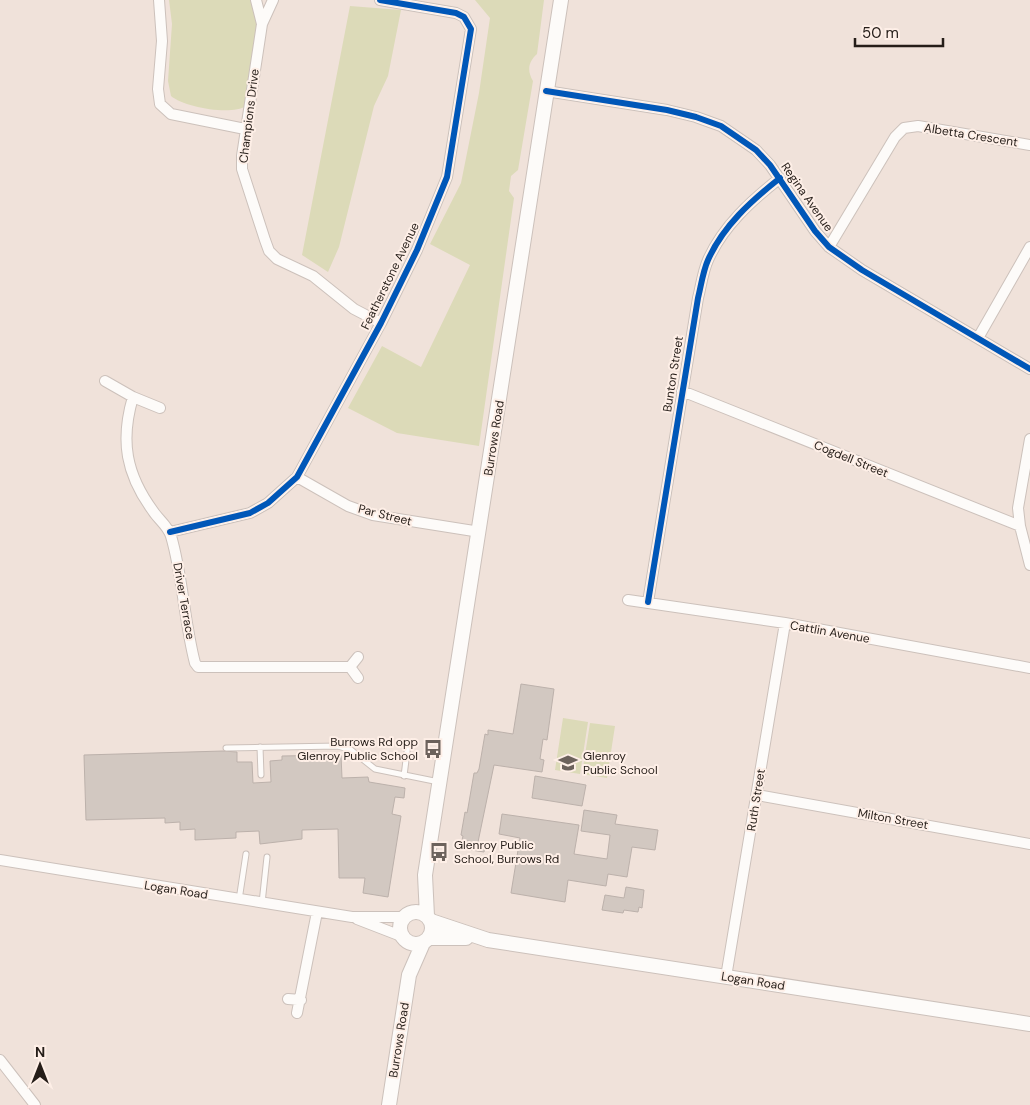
<svg xmlns="http://www.w3.org/2000/svg" width="1030" height="1105" font-family="'DM Sans',sans-serif">
<style>
.green{fill:#dcdab8}
.building{fill:#d2c8c1;stroke:#bcb1ab}
.lines{fill:none;stroke-linecap:round;stroke-linejoin:round}
.lane-casing{stroke:#ccc1bb;stroke-width:7}
.street-casing{stroke:#ccc1bb;stroke-width:12}
.secondary-casing{stroke:#ccc1bb;stroke-width:16}
.lane{stroke:#fdfbf9;stroke-width:5}
.street{stroke:#fdfbf9;stroke-width:10}
.secondary{stroke:#fdfbf9;stroke-width:14}
.cycleway-casing{stroke:#feefe7;stroke-width:9}
.cycleway{stroke:#0057b8;stroke-width:6}
.labels{text-anchor:middle;stroke-width:4;stroke-linejoin:round;paint-order:stroke}
.street-label{font-size:12px;fill:#251d18;stroke:#feefe7}
.poi-label{font-size:12px;fill:#251d18;stroke:#feefe7;text-anchor:start}
</style>
<rect width="100%" height="100%" fill="#f0e2da"/>
<path class="green" d="M 169,0 L 259,0 L 262,3 L 246,106 C 231,116 184,107 171,96 L 168,81 L 172,24 Z
M 475,0 L 544,0 L 537,54 C 528,62 527,71 533,81 L 518,170 L 511,176 L 509,191 L 514,198 L 479,446 L 397,433 L 348,408 L 382,346 L 421,367 L 470,265 L 430,244 L 461,183 L 479,93 L 490,18 Z
M 350,6 L 401,10 L 388,76 L 374,106 L 339,247 L 328,272 L 302,255 Z
M 563,718 L 588,722 L 580,774 L 555,770 Z
M 590,723 L 615,726 L 607,778 L 582,774 Z"/>
<path class="building" d="M 521,684 L 554,689 L 547,740 L 543,739 L 540,759 L 544,760 L 542,772 L 494,765 L 478,842 L 486,843 L 484,852 L 471,850 L 473,842 L 462,840 L 463,836 L 461,835 L 465,812 L 467,813 L 468,808 L 474,773 L 477,773 L 479,769 L 485,734 L 488,735 L 488,730 L 513,734 Z
M 223,751 L 237,752 L 237,762 L 252,762 L 253,783 L 271,782 L 270,761 L 282,760 L 282,756 L 341,755 L 342,778 L 368,777 L 369,782 L 405,788 L 404,798 L 395,797 L 392,814 L 401,816 L 388,897 L 363,893 L 365,878 L 339,878 L 338,829 L 302,830 L 302,839 L 260,844 L 259,831 L 236,832 L 236,838 L 195,840 L 195,829 L 180,830 L 180,822 L 165,823 L 165,818 L 86,820 L 84,755 Z
M 535,776 L 586,785 L 582,806 L 532,798 Z
M 584,810 L 617,815 L 615,824 L 658,830 L 655,850 L 632,847 L 627,877 L 608,874 L 606,886 L 568,880 L 565,902 L 511,893 L 520,838 L 499,834 L 502,814 L 579,825 L 574,854 L 607,859 L 610,835 L 581,831 Z
M 626,887 L 644,890 L 642,908 L 639,907 L 638,912 L 624,910 L 623,913 L 602,910 L 605,895 L 624,898 Z"/>
<g class="lines">
<g class="lane-casing">
<path id="lane" d="M 260,747 L 261,775
M 226,748 L 338,746 L 351,750 L 375,769 L 439,782
M 404,776 L 408,744
M 239,900 L 246,854
M 262,903 L 267,857"/>
</g>
<g class="street-casing">
<path id="street" d="M 159,0 L 162,41 L 158,89 L 160,104 L 171,114 L 245,129
M 256,0 L 262,24
M 273,0 L 262,24 L 242,156 L 242,169 L 265,240 L 269,251 L 277,259 L 313,276 L 354,309 L 381,323
M 546,91 L 667,110 L 696,117 L 721,126 L 756,150 L 770,165 L 815,231 L 829,247 L 862,270 L 1030,369
M 829,247 L 895,137 L 904,128 L 918,126 L 1030,145
M 978,338 L 1030,247
M 105,381 L 133,397 L 160,408
M 682,391 L 1020,526
M 133,397 C 120,441 126,474 153,511 C 158,519 168,526 171,536 C 183,577 184,621 195,663 L 198,667 L 350,667
M 1030,439 L 1018,508 L 1020,526 L 1030,565
M 297,477 L 348,506 L 373,515 L 480,532
M 170,532 L 250,513 L 268,503 L 297,477 L 381,323 L 417,250 L 447,177 L 471,29 L 464,17 L 456,13 L 380,0
M 628,600 L 785,623 L 1030,668
M 648,602 L 698,298 C 701,286 703,271 708,260 C 723,226 751,201 780,178
M 350,667 L 358,678
M 350,667 L 358,657
M 757,795 L 1030,844
M 0,860 L 352,917 L 404,917
M 357,919 L 401,936
M 726,977 L 785,623
M 288,999 L 301,1000
M 297,1013 L 317,912
M 0,1060 L 35,1105"/>
</g>
<g class="secondary-casing">
<path id="secondary" d="M400 928a16 16 0 1 1 32 0a16 16 0 1 1-32 0Z
M 427,916 L 425,875 L 561,0
M 431,921 L 488,940 L 1030,1024
M 429,938 L 466,938
M 389,1105 L 409,975 L 423,943"/>
</g>
<use href="#lane" class="lane"/>
<use href="#street" class="street"/>
<use href="#secondary" class="secondary"/>
<g class="cycleway-casing">
<path id="cycleway" d="M 546,91 L 667,110 L 696,117 L 721,126 L 756,150 L 770,165 L 815,231 L 829,247 L 862,270 L 1030,369
M 170,532 L 250,513 L 268,503 L 297,477 L 381,323 L 417,250 L 447,177 L 471,29 L 464,17 L 456,13 L 380,0
M 648,602 L 698,298 C 701,286 703,271 708,260 C 723,226 751,201 780,178"/>
</g>
<use href="#cycleway" class="cycleway"/>
</g>
<defs>
<g id="bus-bare" transform="scale(1.5)"><path d="M-5-6H5V4H4V6H2V4H-2V6H-4V4H-5ZM-3.5-4V0h7V-4ZM-3.5 1.2v1.5H-2V1.2ZM2 1.2v1.5H3.5V1.2Z" fill="#6c625c" stroke="#feefe7" stroke-width="2.5" paint-order="stroke"/></g>
<g id="school-bare" transform="scale(1.5)"><path d="M0-5L7-2L0 1L-7-2ZM-4 1L0 2.5L4 1V4Q0 6-4 4Z" fill="#6c625c" stroke="#feefe7" stroke-width="2.5" paint-order="stroke"/></g>
</defs>
<g fill-rule="evenodd">
<use href="#bus-bare" x="433" y="749"/>
<use href="#school-bare" x="568" y="763"/>
<use href="#bus-bare" x="439" y="852"/>
</g>
<g class="labels">
<g class="street-label">
<text transform="translate(249 116) rotate(-83)" y="4">Champions Drive</text>
<text transform="translate(971 135) rotate(9)" y="4">Albetta Crescent</text>
<text transform="translate(807 197) rotate(55)" y="4">Regina Avenue</text>
<text transform="translate(390 276) rotate(-64)" y="4">Featherstone Avenue</text>
<text transform="translate(673 374) rotate(-81)" y="4">Bunton Street</text>
<text transform="translate(494 438) rotate(-81)" y="4">Burrows Road</text>
<text transform="translate(851 459) rotate(22)" y="4">Cogdell Street</text>
<text transform="translate(385 515) rotate(14)" y="4">Par Street</text>
<text transform="translate(184 601) rotate(80)" y="4">Driver Terrace</text>
<text transform="translate(830 632) rotate(10)" y="4">Cattlin Avenue</text>
<text transform="translate(756 800) rotate(-81)" y="4">Ruth Street</text>
<text transform="translate(893 819) rotate(10)" y="4">Milton Street</text>
<text transform="translate(176 890) rotate(9)" y="4">Logan Road</text>
<text transform="translate(753 981) rotate(9)" y="4">Logan Road</text>
<text transform="translate(399 1040) rotate(-81)" y="4">Burrows Road</text>
</g>
<g class="poi-label">
<text x="418" y="746" text-anchor="end">Burrows Rd opp<tspan x="418" dy="14">Glenroy Public School</tspan></text>
<text x="583" y="760">Glenroy<tspan x="583" dy="14">Public School</tspan></text>
<text x="454" y="849">Glenroy Public<tspan x="454" dy="14">School, Burrows Rd</tspan></text>
</g>
</g>
<g transform="translate(40 1065)" stroke="#feefe7" stroke-width="4" paint-order="stroke">
<path d="M0-4L9 19L0 12L-9 19Z" fill="#251d18"/>
<text y="-8" font-size="14" font-weight="bold" text-anchor="middle" fill="#251d18">N</text>
</g>
<path d="M855 38v8h88v-8" fill="none" stroke="#251d18" stroke-width="2.5"/>
<text x="862" y="38" font-size="15" fill="#251d18" stroke="#feefe7" stroke-width="4" paint-order="stroke">50 m</text>
</svg>
